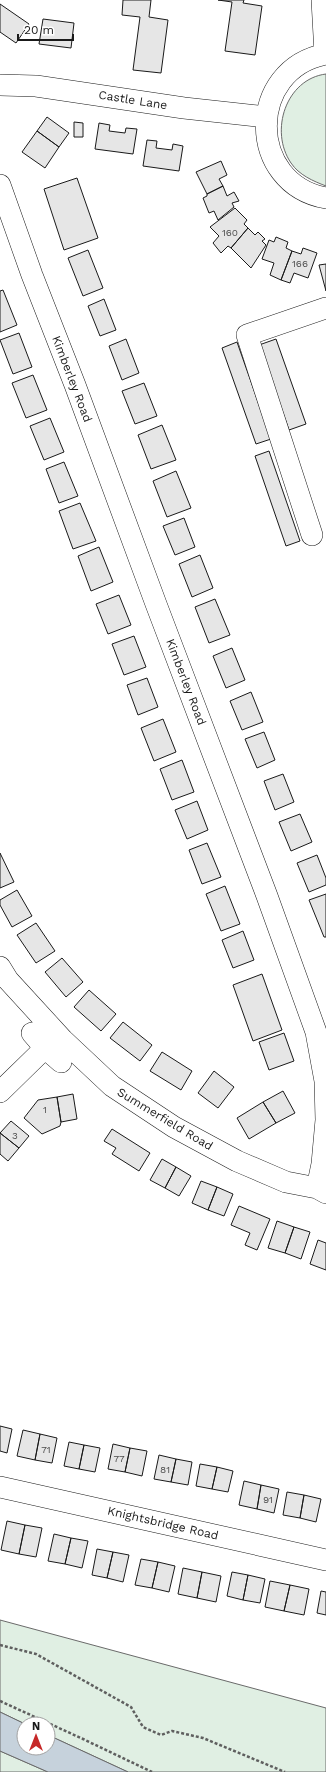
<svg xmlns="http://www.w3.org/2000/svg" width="326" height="1772" font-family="'Work Sans',sans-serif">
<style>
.green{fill:#e0efe3;stroke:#6a6a6a}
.water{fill:#c6d2dc;stroke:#6a6a6a}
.building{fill:#e6e6e6;stroke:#1a1a1a}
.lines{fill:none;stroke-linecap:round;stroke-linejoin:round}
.minor-casing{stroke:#1a1a1a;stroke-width:22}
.path{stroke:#5f5f5f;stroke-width:2.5;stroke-dasharray:3 2;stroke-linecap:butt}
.minor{stroke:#fff;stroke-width:21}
.labels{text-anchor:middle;stroke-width:3;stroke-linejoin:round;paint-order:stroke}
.number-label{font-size:10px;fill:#4d4d4d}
.street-label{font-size:12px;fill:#1a1a1a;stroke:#fff}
</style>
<rect width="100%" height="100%" fill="#fff"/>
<path class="green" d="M 326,74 L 326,186 C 313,181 299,175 291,163 C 269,131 286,79 326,74 Z
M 0,1620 L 326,1708 L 326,1772 L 128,1772 L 48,1735 L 48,1724 L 25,1724 L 0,1712 Z
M 0,1751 L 48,1772 L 0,1772 Z"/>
<path class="water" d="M 0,1712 L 25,1724 L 24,1724 L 24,1748 L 48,1748 L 48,1735 L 128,1772 L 48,1772 L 0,1751 Z"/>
<path class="building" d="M 123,0 L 151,0 L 149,17 L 168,20 L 161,73 L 133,70 L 140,17 L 122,15 Z
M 218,0 L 244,0 L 243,3 L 262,6 L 255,55 L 225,51 L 232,2 Z
M 0,4 L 29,24 L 16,43 L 0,32 Z
M 43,19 L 74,23 L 71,48 L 39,44 Z
M 47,117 L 69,133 L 59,147 L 37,131 Z
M 74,122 L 83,123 L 83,137 L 74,137 Z
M 99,123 L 110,125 L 109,131 L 125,133 L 126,128 L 137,129 L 133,154 L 95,149 Z
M 37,131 L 59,147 L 45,168 L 22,152 Z
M 147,140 L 157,141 L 156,148 L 172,150 L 173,144 L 183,146 L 179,171 L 143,166 Z
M 221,161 L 227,175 L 219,179 L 223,186 L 207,194 L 196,172 Z
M 77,178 L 98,238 L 64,250 L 44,189 Z
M 223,186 L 227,196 L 234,192 L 239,201 L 232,203 L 234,207 L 218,220 L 214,211 L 209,213 L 203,198 L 207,196 L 207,194 Z
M 235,208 L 247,220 L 244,224 L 248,228 L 231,248 L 228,246 L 221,253 L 213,243 L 219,236 L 210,227 Z
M 248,228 L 255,235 L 258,232 L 265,239 L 262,241 L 266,245 L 251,268 L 231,248 Z
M 276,237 L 288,242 L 286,248 L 292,251 L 281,280 L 270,275 L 274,263 L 262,259 L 269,240 L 274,242 Z
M 303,248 L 317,253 L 308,278 L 294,273 L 290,283 L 281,280 L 292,251 L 301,254 Z
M 88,250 L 103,288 L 83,296 L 68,258 Z
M 326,264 L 326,291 L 319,265 Z
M 3,290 L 17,325 L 0,332 L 0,291 Z
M 104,299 L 116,330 L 100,336 L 88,306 Z
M 19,333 L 32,367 L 13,374 L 0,340 Z
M 126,339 L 139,373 L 122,380 L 109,346 Z
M 276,339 L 306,424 L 289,430 L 259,345 Z
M 237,342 L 271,439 L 256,444 L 222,348 Z
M 33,375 L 47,410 L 26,418 L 12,383 Z
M 144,383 L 157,416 L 135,424 L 122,391 Z
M 50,418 L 64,452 L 44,460 L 30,426 Z
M 162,425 L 176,460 L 151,469 L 138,435 Z
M 269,451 L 300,541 L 286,546 L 255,456 Z
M 64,462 L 78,496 L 59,503 L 46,469 Z
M 176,471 L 191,508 L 167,517 L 153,481 Z
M 80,503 L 96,541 L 73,549 L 59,511 Z
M 184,518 L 195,547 L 175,555 L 163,526 Z
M 99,547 L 113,582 L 91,591 L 78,556 Z
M 200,555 L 213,588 L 192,597 L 179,564 Z
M 119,595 L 131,625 L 108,634 L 96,604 Z
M 215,599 L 230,635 L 209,643 L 195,607 Z
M 134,636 L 146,667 L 124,675 L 112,644 Z
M 232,648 L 245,680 L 226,688 L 213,656 Z
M 147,678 L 158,707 L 138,715 L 127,685 Z
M 251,692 L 263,722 L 242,730 L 230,701 Z
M 163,719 L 176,752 L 154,761 L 141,728 Z
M 264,732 L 275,760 L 257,768 L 245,739 Z
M 182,760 L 194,792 L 172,800 L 160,769 Z
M 283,774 L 294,802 L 275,810 L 264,781 Z
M 197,801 L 208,830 L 187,839 L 175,810 Z
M 300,814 L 312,842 L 291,851 L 279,822 Z
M 207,843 L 221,877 L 202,884 L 189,850 Z
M 0,853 L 14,882 L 0,888 Z
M 317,855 L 326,878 L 326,885 L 309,892 L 297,863 Z
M 225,886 L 240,924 L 221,931 L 206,894 Z
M 17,890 L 32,916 L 12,927 L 0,905 L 0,900 Z
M 326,894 L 326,937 L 324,937 L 309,900 Z
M 36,923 L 55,951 L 36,963 L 17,935 Z
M 243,931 L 254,960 L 233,968 L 222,940 Z
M 62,958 L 83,982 L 66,997 L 45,972 Z
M 262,974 L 282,1030 L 253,1041 L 233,985 Z
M 89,990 L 116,1014 L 101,1031 L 74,1007 Z
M 123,1022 L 152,1045 L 140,1061 L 110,1038 Z
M 284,1033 L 294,1061 L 269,1070 L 259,1042 Z
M 162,1052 L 192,1071 L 181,1090 L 150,1071 Z
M 214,1071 L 234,1087 L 218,1108 L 198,1093 Z
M 283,1091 L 295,1113 L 276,1123 L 263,1102 Z
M 73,1094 L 77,1119 L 61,1122 L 57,1097 Z
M 57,1097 L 61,1122 L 60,1126 L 42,1134 L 24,1118 L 38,1100 Z
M 263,1102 L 276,1123 L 249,1139 L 237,1118 Z
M 11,1121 L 29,1136 L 19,1148 L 0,1133 Z
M 112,1129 L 150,1153 L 139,1171 L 112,1154 L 116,1148 L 104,1141 Z
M 0,1133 L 19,1148 L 8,1161 L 0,1154 Z
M 162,1159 L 176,1167 L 165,1188 L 150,1180 Z
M 176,1167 L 191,1176 L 179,1196 L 165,1188 Z
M 201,1181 L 217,1187 L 208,1210 L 192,1203 Z
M 217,1187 L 233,1194 L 224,1216 L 208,1210 Z
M 239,1206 L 270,1219 L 257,1250 L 245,1245 L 250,1233 L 231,1225 Z
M 277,1221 L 294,1227 L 285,1253 L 268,1248 Z
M 294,1227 L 310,1232 L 301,1259 L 285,1253 Z
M 318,1240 L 326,1243 L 326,1270 L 310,1264 Z
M 0,1426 L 12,1429 L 7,1453 L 0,1451 Z
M 23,1430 L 40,1434 L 35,1460 L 17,1456 Z
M 40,1434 L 57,1438 L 52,1463 L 35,1460 Z
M 69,1442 L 84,1445 L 79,1469 L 64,1466 Z
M 113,1444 L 130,1448 L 125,1472 L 108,1469 Z
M 84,1445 L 100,1448 L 95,1472 L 79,1469 Z
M 130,1448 L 147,1451 L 142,1476 L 125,1472 Z
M 159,1455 L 176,1459 L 171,1482 L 154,1479 Z
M 176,1459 L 192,1462 L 188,1485 L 171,1482 Z
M 200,1464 L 217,1467 L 212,1489 L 196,1486 Z
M 217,1467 L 233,1471 L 228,1492 L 212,1489 Z
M 244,1481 L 261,1485 L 257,1509 L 239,1505 Z
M 261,1485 L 279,1489 L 274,1513 L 257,1509 Z
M 287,1492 L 304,1495 L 300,1518 L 283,1515 Z
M 304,1495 L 321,1499 L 316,1522 L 300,1518 Z
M 7,1521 L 25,1525 L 19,1554 L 1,1550 Z
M 25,1525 L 42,1528 L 36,1557 L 19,1554 Z
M 54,1534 L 71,1538 L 65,1564 L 48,1561 Z
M 71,1538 L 88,1541 L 82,1568 L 65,1564 Z
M 97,1549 L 113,1552 L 107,1578 L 92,1575 Z
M 113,1552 L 129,1555 L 123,1582 L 107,1578 Z
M 141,1559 L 158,1562 L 152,1588 L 135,1585 Z
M 158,1562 L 175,1566 L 169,1592 L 152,1588 Z
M 183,1568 L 202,1572 L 197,1598 L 178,1594 Z
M 202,1572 L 221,1576 L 216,1602 L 197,1598 Z
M 232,1572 L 248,1575 L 243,1600 L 227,1596 Z
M 248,1575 L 265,1579 L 260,1603 L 243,1600 Z
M 270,1581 L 290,1585 L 284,1611 L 265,1607 Z
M 290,1585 L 309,1589 L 304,1615 L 284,1611 Z
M 321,1591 L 326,1592 L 326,1615 L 317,1613 Z"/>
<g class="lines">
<g class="minor-casing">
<path id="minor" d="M 322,0 L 325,54
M 326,54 C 246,69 247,184 326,198
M 0,85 L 36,86 L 184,108 L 266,117
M 0,185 L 32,275 L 75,385 L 156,604 L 267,896 L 316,1032 L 325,1081 L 326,1120 L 322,1164 L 317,1188
M 312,535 L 247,335 L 326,308
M 0,967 L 8,980 L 63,1040 L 112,1086 L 174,1127 L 237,1161 L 286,1182 L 317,1188 L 326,1193
M 32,1033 L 45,1048 L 61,1062
M 0,1092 L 45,1048
M 0,1487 L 326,1560"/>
</g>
<path class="path" d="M 0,1645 L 36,1654 L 131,1707 L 143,1727 L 161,1735 L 172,1731 L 203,1738 L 285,1772
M 0,1701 L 83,1739 L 152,1772"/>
<use href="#minor" class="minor"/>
</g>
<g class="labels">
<g class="number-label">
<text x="230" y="236">160</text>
<text x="300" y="267">166</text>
<text x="45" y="1113">1</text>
<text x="15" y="1139">3</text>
<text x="46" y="1453">71</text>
<text x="119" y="1462">77</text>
<text x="165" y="1473">81</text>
<text x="268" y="1503">91</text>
</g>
<g class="street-label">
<text transform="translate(133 100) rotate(9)" y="4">Castle Lane</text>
<text transform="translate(72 379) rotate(69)" y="4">Kimberley Road</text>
<text transform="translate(186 682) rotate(69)" y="4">Kimberley Road</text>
<text transform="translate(165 1119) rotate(31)" y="4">Summerfield Road</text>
<text transform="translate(163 1523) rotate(13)" y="4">Knightsbridge Road</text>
</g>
</g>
<g transform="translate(36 1736)"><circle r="19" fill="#ffffff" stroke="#a3a3a3"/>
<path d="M0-3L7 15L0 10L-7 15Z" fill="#c62828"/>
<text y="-6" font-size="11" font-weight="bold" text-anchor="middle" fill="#1a1a1a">N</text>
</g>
<path d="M18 34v6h55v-6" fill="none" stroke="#1a1a1a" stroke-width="2"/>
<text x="24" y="34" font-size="12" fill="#1a1a1a" stroke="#ffffff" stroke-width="3" paint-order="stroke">20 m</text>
</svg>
